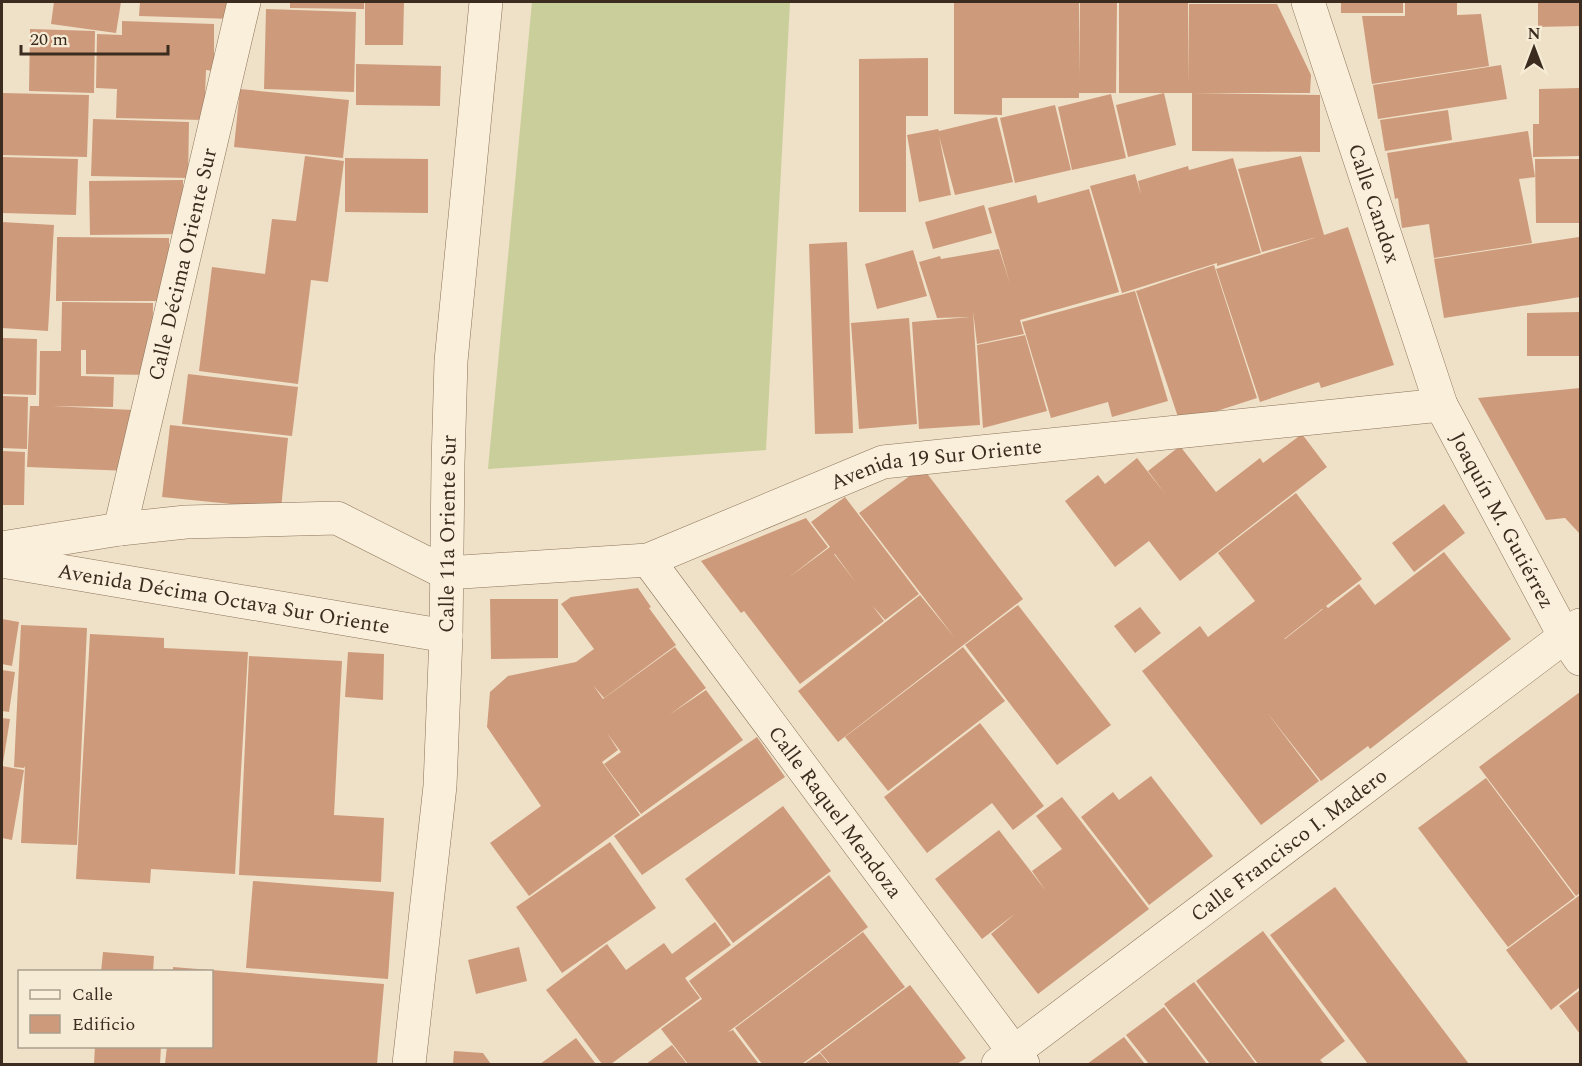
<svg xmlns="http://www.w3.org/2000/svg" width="1582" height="1066" font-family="Spectral,serif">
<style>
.garden{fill:#cace9a}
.building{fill:#ce9a7c;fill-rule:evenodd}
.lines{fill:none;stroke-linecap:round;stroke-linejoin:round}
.minor-casing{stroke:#8b735b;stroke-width:34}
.minor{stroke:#f9efda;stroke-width:33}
.labels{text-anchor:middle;stroke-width:4.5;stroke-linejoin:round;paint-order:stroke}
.street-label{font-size:21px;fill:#3b2c1f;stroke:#f6ecd6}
</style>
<rect width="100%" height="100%" fill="#efe1c7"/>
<path class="garden" d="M 532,2 L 790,2 L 766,450 L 488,469 Z"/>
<path class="building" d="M 54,2 L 121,2 L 116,33 L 51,24 Z
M 140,2 L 234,2 L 234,19 L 139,16 Z
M 290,2 L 364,2 L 364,9 L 290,8 Z
M 365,2 L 404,2 L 403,45 L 365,45 Z
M 954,2 L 1079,2 L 1079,77 L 1080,2 L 1117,2 L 1116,93 L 1079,93 L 1079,98 L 1002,98 L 1002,115 L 954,114 Z
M 1119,2 L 1188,2 L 1188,85 L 1189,4 L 1277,4 L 1311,75 L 1310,93 L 1119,93 Z
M 1341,2 L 1403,2 L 1403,13 L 1341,13 Z
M 1405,2 L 1457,2 L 1457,15 L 1481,14 L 1489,66 L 1372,84 L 1362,16 L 1405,16 Z
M 1538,2 L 1580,2 L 1580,26 L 1538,27 Z
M 266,9 L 356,12 L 354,92 L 264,89 Z
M 122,21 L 214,24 L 214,71 L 206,70 L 204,120 L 116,118 L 117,89 L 96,88 L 97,34 L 122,35 Z
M 30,29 L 95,31 L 94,93 L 29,91 Z
M 928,58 L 928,116 L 906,116 L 906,212 L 859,212 L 859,59 Z
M 356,64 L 441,66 L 440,106 L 356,105 Z
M 1501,65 L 1507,99 L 1378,119 L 1373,85 Z
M 1580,88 L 1580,156 L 1533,157 L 1533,124 L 1539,124 L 1539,89 Z
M 240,89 L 349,100 L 343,158 L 234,147 Z
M 2,93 L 89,95 L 87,157 L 2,155 Z
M 1164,93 L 1176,145 L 1128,157 L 1116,105 Z
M 1192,93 L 1320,95 L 1320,152 L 1192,151 Z
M 1111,94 L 1126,158 L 1072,170 L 1058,107 Z
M 1055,105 L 1071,170 L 1015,183 L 1000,118 Z
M 1448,110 L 1452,140 L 1385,151 L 1380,120 Z
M 997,117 L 1013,182 L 955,195 L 939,136 L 951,195 L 919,202 L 907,135 L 938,129 L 939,131 Z
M 93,119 L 189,122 L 188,178 L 91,176 Z
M 1528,131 L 1535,177 L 1519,179 L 1532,243 L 1434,258 L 1429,224 L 1402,228 L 1398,198 L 1395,199 L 1387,153 Z
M 305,156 L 344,161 L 328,282 L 311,280 L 298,384 L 199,371 L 212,267 L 265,274 L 272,219 L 296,221 Z
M 1301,156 L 1324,235 L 1348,227 L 1394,365 L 1321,388 L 1319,382 L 1260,402 L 1216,269 L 1317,237 L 1262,252 L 1238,169 Z
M 2,157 L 78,159 L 76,215 L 2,213 Z
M 345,158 L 428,159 L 428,213 L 345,212 Z
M 1233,158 L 1261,253 L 1217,266 L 1217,263 L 1122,293 L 1090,186 L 1135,174 L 1141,195 L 1138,181 L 1188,166 L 1189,170 Z
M 1535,159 L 1580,159 L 1580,223 L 1536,223 Z
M 183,180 L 183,234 L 90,235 L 89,181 Z
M 1089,189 L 1119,292 L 1020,320 L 1024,334 L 977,344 L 973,311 L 980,425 L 919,429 L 912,322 L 970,317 L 937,318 L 919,262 L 940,256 L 941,259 L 999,249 L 1010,284 L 988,208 L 1036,195 L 1038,203 Z
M 984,205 L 992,233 L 933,249 L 925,222 Z
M 2,222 L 54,225 L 48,331 L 2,328 Z
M 57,237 L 169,238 L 169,301 L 56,301 Z
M 1579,237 L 1580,297 L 1444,318 L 1434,259 Z
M 847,242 L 853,433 L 815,434 L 809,244 Z
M 913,250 L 927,296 L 877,309 L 865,264 Z
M 1214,265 L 1257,398 L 1180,423 L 1136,291 Z
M 1135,291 L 1168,401 L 1112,417 L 1108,402 L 1051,418 L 1022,322 Z
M 62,302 L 153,303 L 152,375 L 86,374 L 86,350 L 81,350 L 81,376 L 114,377 L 113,407 L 52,406 L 133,410 L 130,471 L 27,467 L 30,406 L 39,406 L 40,351 L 61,351 Z
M 1580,312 L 1580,356 L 1527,356 L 1527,313 Z
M 909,318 L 917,424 L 859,429 L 851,323 Z
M 1025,335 L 1047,411 L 983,428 L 977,345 Z
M 2,338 L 37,339 L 36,395 L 2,394 Z
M 188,374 L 298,387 L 292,436 L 182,424 Z
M 1580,388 L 1580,534 L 1565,518 L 1546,520 L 1478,398 Z
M 2,396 L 28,397 L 27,449 L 2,448 Z
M 170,425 L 288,438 L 281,509 L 162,497 Z
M 1302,434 L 1327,467 L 1180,581 L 1149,541 L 1115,567 L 1065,501 L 1098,475 L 1105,484 L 1137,458 L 1166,495 L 1148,471 L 1180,446 L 1216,492 L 1260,458 L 1263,463 Z
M 2,451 L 25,452 L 24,505 L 2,505 Z
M 922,467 L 1023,599 L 838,742 L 798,691 L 920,595 L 955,638 L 859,513 Z
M 1296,493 L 1362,579 L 1326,606 L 1328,608 L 1359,584 L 1375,605 L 1444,552 L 1511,639 L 1370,749 L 1368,746 L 1321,781 L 1265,710 L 1319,781 L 1261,825 L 1142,671 L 1200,626 L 1208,637 L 1255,601 L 1218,553 ZM 1322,609 L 1323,609 L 1285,639 L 1284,639 Z
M 845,497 L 919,594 L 885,620 L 872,605 L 884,621 L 800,684 L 744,611 L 741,613 L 701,561 L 806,518 L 828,547 L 788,578 L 830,547 L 811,522 ZM 834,554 L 835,554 L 857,584 Z
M 1444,504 L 1465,533 L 1414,572 L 1392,543 Z
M 638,588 L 651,607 L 649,608 L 676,645 L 604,698 L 593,685 L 603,699 L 675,647 L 706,688 L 669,715 L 706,690 L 743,740 L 641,814 L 604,764 L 621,752 L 607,733 L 618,750 L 602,762 L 640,815 L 529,896 L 490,843 L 541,806 L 487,727 L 490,692 L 508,676 L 576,662 L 594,649 L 561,604 L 571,597 Z
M 490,599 L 558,599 L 558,658 L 491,659 Z
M 1018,605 L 1111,725 L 1057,765 L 965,645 Z
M 1140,607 L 1161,633 L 1135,653 L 1114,626 Z
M 2,619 L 19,622 L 12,666 L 2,664 Z
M 21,625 L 87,628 L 77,845 L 21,843 L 25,766 L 24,768 L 14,767 Z
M 90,634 L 164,638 L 164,648 L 248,652 L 235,874 L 151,869 L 150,883 L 76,879 Z
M 963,647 L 1005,701 L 888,791 L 845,737 Z
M 348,652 L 384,654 L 383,700 L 345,697 Z
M 249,656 L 342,661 L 334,815 L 384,818 L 381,882 L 239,875 Z
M 2,670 L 15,672 L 9,712 L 2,711 Z
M 1580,692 L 1580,893 L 1576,896 L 1479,767 Z
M 2,718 L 10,719 L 3,763 L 2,762 Z
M 980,723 L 1044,806 L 1013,830 L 992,803 L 927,853 L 884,797 Z
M 757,737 L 785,777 L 642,875 L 614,836 Z
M 2,766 L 24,770 L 12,840 L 2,838 Z
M 1151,776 L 1213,856 L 1149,905 L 1081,817 L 1113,792 L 1119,800 Z
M 1486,778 L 1575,897 L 1508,947 L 1418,828 Z
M 1062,797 L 1149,909 L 1038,994 L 991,934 L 1016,913 L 982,939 L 935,879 L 999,830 L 1046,891 L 1032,871 L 1062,849 L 1036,816 Z
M 783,806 L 831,871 L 733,943 L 685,879 Z
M 610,842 L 656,908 L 562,973 L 516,907 Z
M 829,875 L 868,927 L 728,1032 L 733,1030 L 759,1064 L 688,1064 L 661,1029 L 702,999 L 689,981 Z
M 253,881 L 394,892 L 388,979 L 246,968 Z
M 1335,887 L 1469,1064 L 1368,1064 L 1270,935 Z
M 1580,895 L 1580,987 L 1551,1010 L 1506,950 Z
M 715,922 L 731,945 L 685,978 L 700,998 L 611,1064 L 602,1064 L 546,990 L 607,944 L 626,970 L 664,943 L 672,954 Z
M 1263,931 L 1345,1041 L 1320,1060 L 1324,1064 L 1258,1064 L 1196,981 Z
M 863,932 L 905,987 L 802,1064 L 762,1064 L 735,1028 Z
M 519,947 L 527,981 L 476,994 L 468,960 Z
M 103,952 L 154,956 L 153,972 L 101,972 Z
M 173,967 L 210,970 L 210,972 L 173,972 Z
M 212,970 L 384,984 L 377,1064 L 165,1064 L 167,1046 L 212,1046 Z
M 1194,982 L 1256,1064 L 1210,1064 L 1164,1004 Z
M 910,985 L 966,1058 L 957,1064 L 830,1064 L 820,1052 Z
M 1580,990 L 1580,1034 L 1559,1006 Z
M 1164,1007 L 1207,1064 L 1149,1064 L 1126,1035 Z
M 1124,1037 L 1145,1064 L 1087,1064 Z
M 576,1038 L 596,1064 L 540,1064 Z
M 672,1045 L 687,1064 L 646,1064 Z
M 95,1046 L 161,1046 L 160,1064 L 94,1064 Z
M 454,1051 L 483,1053 L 491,1064 L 453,1064 Z
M 820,1053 L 829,1064 L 804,1064 Z"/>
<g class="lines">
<g class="minor-casing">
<g id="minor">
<path id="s1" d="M 1308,2 L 1441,405 L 1565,637 L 1580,659"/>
<path id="s2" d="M 120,529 L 244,2"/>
<path id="s3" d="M 2,548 L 120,529 L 186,522 L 337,518 L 446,573 L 648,560 L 883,462 L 1441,405"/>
<path id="s4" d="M 648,560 L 1023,1064"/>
<path id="s5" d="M 2,561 L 446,636"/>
<path id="s6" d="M 409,1064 L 440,786 L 446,636 L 448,463 L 451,361 L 486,2"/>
<path id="s7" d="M 998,1064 L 1580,625"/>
</g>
</g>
<use href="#minor" class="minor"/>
</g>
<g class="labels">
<g class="street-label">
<text dy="7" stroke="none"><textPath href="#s1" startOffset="212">Calle Candox</textPath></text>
<text dy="7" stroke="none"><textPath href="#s2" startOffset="272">Calle Décima Oriente Sur</textPath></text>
<text dy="7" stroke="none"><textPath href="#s3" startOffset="968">Avenida 19 Sur Oriente</textPath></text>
<text dy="7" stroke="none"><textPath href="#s1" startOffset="555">Joaquín M. Gutiérrez</textPath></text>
<text dy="7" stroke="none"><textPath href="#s6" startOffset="532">Calle 11a Oriente Sur</textPath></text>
<text dy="7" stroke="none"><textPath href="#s5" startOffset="225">Avenida Décima Octava Sur Oriente</textPath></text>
<text dy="7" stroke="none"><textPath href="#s4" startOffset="314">Calle Raquel Mendoza</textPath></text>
<text dy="7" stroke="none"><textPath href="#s7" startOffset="364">Calle Francisco I. Madero</textPath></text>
</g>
</g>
<rect width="1582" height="1066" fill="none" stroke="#3b2c1f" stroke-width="6"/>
<rect x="18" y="970" width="195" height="78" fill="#f6ecd6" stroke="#ab9f8d" stroke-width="1.5"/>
<rect x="30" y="990" width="30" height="9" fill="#f9efda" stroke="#ab9f8d" stroke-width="1.5"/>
<text x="72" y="1000" font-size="18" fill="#3b2c1f">Calle</text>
<rect x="30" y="1015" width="30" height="18" fill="#ce9a7c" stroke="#ab9f8d" stroke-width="1.5"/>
<text x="72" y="1030" font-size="18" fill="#3b2c1f">Edificio</text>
<g transform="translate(1534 48)" stroke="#f6ecd6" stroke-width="4.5" paint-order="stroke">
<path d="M0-4.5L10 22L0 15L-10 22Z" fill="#3b2c1f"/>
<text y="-9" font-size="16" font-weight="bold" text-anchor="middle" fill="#3b2c1f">N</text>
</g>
<path d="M21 45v9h147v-9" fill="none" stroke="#3b2c1f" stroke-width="3"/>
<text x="30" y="45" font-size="18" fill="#3b2c1f" stroke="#f6ecd6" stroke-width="4.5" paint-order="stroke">20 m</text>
</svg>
